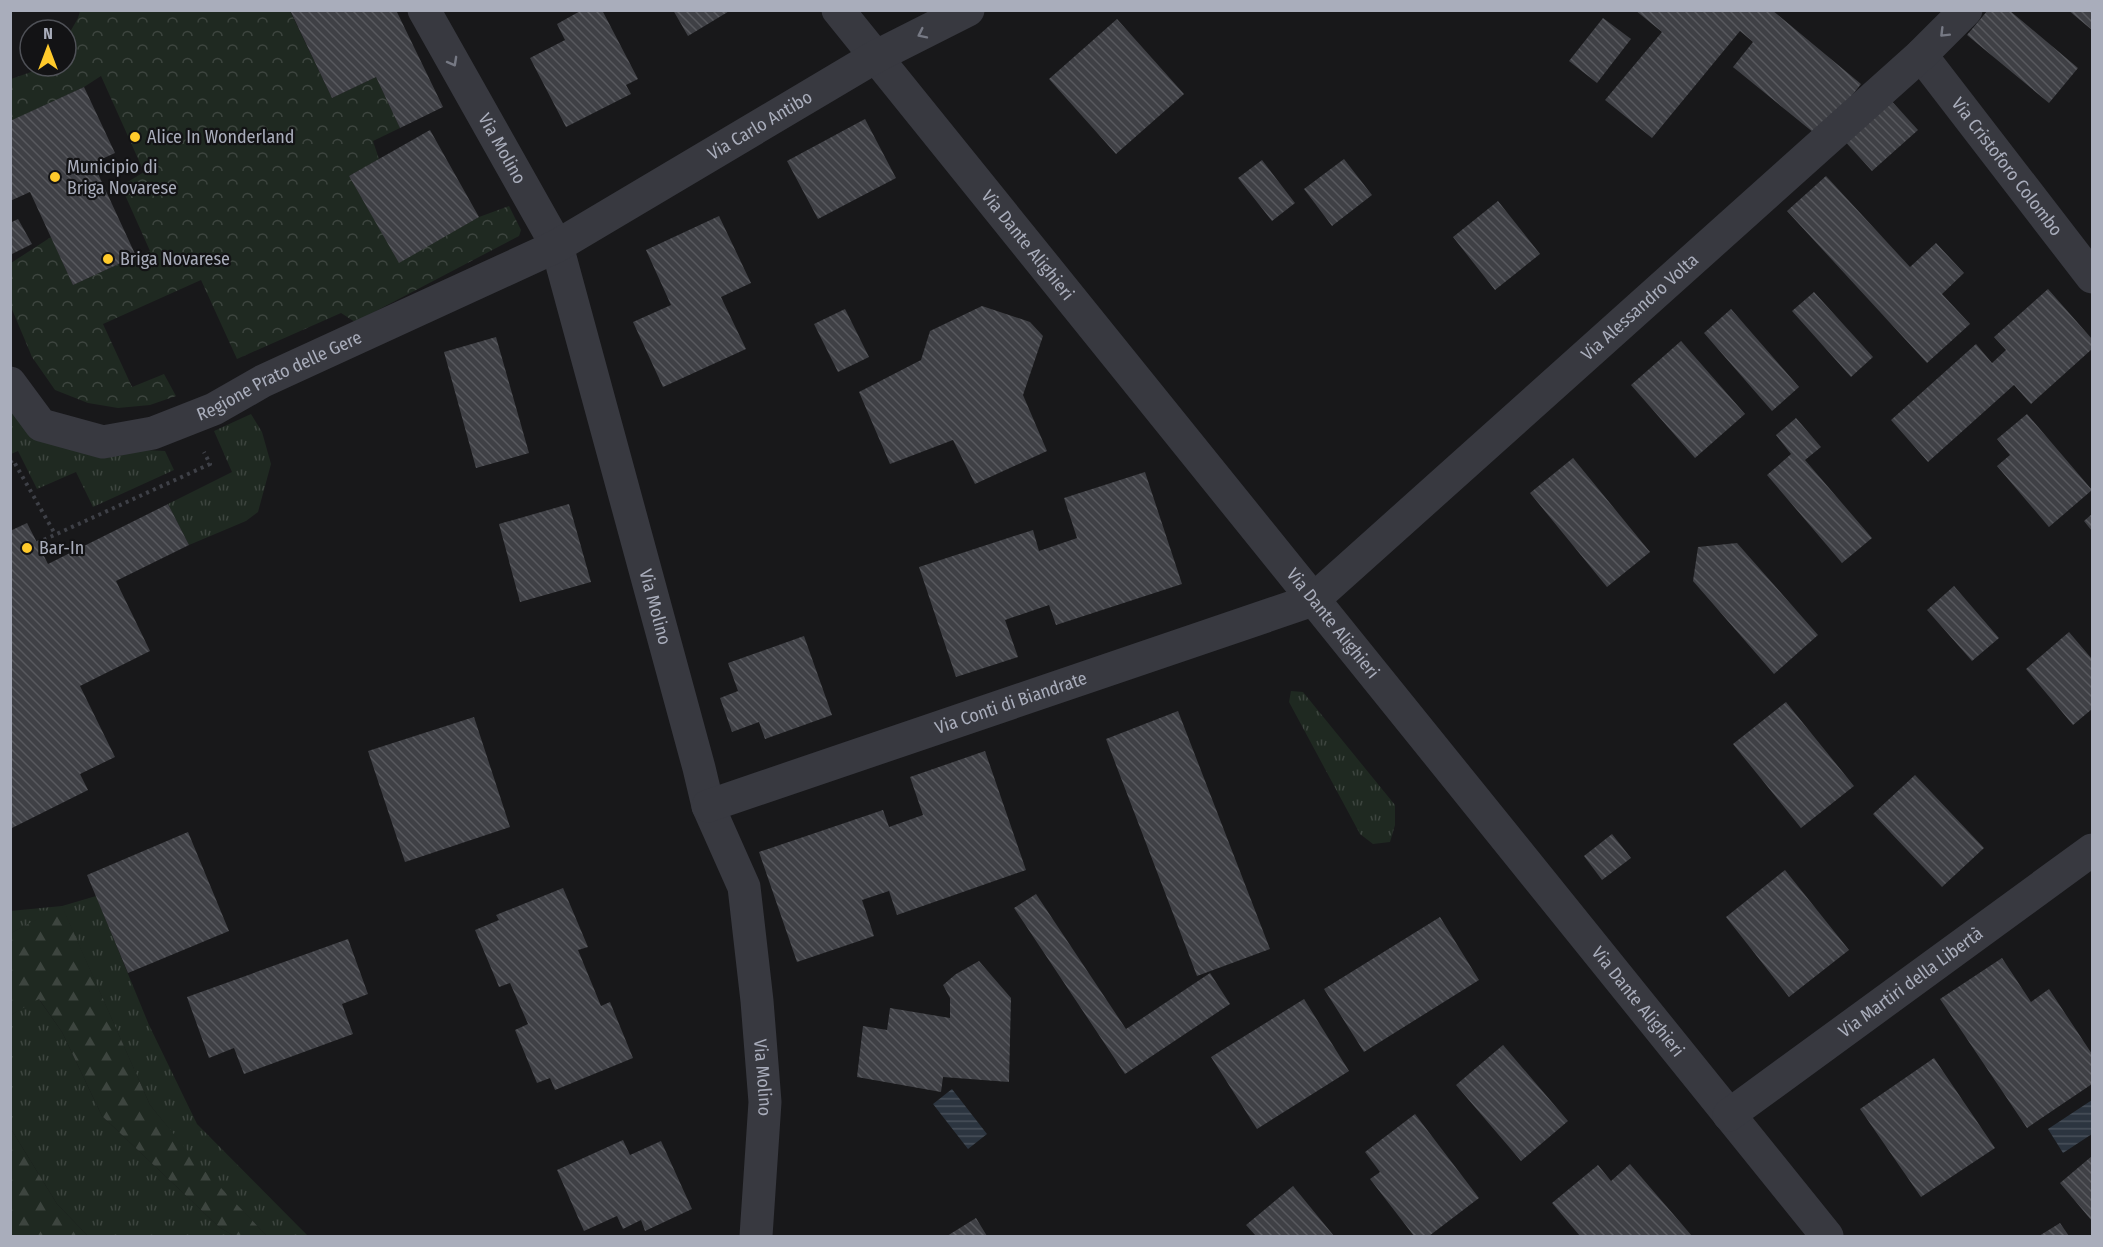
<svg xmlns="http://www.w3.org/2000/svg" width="2103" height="1247" font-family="'Fira Sans Condensed',sans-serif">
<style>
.grass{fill:url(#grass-tufts)}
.forest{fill:url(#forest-firs)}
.park{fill:url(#park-crowns)}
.water{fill:url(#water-rules)}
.building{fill:url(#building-back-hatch)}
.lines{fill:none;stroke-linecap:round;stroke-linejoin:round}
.path{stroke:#3e4047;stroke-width:4;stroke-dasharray:3 4.5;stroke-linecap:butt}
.minor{stroke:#383940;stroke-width:33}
.oneway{stroke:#767984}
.poi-dot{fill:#ffca2b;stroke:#131315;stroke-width:2}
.labels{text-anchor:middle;stroke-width:4.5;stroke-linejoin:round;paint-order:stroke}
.street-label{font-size:18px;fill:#a9adbb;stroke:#131315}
.poi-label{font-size:18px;fill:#a9adbb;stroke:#131315;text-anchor:start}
</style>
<defs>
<pattern id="grass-tufts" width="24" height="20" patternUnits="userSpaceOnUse" patternTransform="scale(1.5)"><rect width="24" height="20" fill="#1f2921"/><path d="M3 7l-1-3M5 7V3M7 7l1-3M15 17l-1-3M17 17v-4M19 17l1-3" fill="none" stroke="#3d453f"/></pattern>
<pattern id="forest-firs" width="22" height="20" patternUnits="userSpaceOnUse" patternTransform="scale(1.5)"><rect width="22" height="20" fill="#1f2921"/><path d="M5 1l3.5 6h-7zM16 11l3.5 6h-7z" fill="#3d453f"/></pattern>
<pattern id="park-crowns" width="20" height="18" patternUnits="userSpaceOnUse" patternTransform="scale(1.5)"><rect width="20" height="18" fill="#1f2921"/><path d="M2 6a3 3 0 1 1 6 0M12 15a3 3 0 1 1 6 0" fill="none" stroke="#3d453f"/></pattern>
<pattern id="water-rules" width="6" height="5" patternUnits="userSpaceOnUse" patternTransform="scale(1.5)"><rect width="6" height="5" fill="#2c3540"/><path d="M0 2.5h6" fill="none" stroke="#48505a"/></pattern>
<pattern id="building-back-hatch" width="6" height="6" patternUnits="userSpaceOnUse" patternTransform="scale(1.5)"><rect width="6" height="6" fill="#3f4045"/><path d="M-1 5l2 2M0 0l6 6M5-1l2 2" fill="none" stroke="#58595e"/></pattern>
</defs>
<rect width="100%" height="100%" fill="#18181a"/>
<path class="grass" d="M 10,404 L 126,449 L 165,451 L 174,470 L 93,507 L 76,472 L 37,489 L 18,451 L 11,454 Z
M 251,414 L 262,432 L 271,464 L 258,512 L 246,521 L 189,545 L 168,504 L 232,472 L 214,431 Z
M 1291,691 L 1303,692 L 1395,805 L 1395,825 L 1390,842 L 1373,844 L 1360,834 L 1289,702 Z
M 96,896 L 149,1025 L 197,1124 L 308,1236 L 267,1236 L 199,1166 L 150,1105 L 62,907 L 11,933 L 10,911 L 62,906 Z
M 38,998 L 62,1032 L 102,1116 L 219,1227 L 234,1236 L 88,1236 L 57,1204 L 11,1129 L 11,1015 Z"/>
<path class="forest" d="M 62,906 L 150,1105 L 200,1166 L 267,1236 L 234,1236 L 219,1227 L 102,1116 L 62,1032 L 39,999 L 11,1015 L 11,933 Z
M 11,1129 L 57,1204 L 88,1236 L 11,1236 Z"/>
<path class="park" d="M 80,11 L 290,11 L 332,98 L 376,77 L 400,128 L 373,141 L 379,159 L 349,176 L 399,262 L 479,217 L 509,206 L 521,230 L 519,236 L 355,322 L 341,313 L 237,359 L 201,280 L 103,324 L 132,387 L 164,374 L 176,396 L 150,405 L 118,408 L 88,403 L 55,390 L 32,357 L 11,307 L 11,263 L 51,237 L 73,285 L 136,256 L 150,251 L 121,186 L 144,172 L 101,76 L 84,87 L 11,121 L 11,79 L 31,72 L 39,66 L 66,66 L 66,39 L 78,18 Z"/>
<path class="water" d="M 952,1089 L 987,1134 L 968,1149 L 933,1104 Z
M 2092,1100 L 2092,1134 L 2063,1153 L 2048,1129 Z"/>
<path class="building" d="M 290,10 L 396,10 L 443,107 L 400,128 L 376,77 L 332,98 Z
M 582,10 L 602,10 L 638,79 L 626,85 L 631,94 L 566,127 L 530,58 L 565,40 L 557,24 Z
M 673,10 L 731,10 L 688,36 Z
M 1635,10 L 1772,10 L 1861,84 L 1819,137 L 1733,67 L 1753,42 L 1740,31 L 1652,138 L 1605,100 L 1662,32 Z
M 1988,10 L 2009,10 L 2078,68 L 2049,103 L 1967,35 Z
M 2068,10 L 2092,10 L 2092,30 Z
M 1603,18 L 1631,39 L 1597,83 L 1569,61 Z
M 1117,19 L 1184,94 L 1116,154 L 1049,79 Z
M 84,87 L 115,153 L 93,163 L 136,256 L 73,285 L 30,192 L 10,201 L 10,121 Z
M 1887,96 L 1918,130 L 1872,171 L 1841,137 Z
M 865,119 L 896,178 L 818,219 L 787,161 Z
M 430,130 L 479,217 L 399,263 L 349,176 Z
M 1344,159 L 1372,195 L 1332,226 L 1304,189 Z
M 1262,160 L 1295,203 L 1272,221 L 1238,178 Z
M 1826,176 L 1910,267 L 1936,243 L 1964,273 L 1942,294 L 1970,324 L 1927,363 L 1787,211 Z
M 1498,201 L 1540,254 L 1495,290 L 1453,237 Z
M 719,216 L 751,283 L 721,297 L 746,349 L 663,387 L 633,322 L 671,305 L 646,250 Z
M 18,219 L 32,244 L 10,255 L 10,223 Z
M 2048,289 L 2092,339 L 2092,349 L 2031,404 L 2014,385 L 1928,462 L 1891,420 L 1976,344 L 1992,363 L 2006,350 L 1994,337 Z
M 1814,292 L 1873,357 L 1851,377 L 1792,311 Z
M 982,306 L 1030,322 L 1043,336 L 1023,395 L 1047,451 L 975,484 L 953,440 L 890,464 L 859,392 L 921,360 L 930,331 Z
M 845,309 L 869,357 L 838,372 L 814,324 Z
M 1731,309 L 1799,387 L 1772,411 L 1704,333 Z
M 496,337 L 529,453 L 476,468 L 444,352 Z
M 1681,341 L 1745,414 L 1695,458 L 1631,385 Z
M 2027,414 L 2092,490 L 2049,527 L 1997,466 L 2010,455 L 1997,439 Z
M 1796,418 L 1821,447 L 1805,460 L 1872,538 L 1842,563 L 1767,475 L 1791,454 L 1776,435 Z
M 1573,458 L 1650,552 L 1607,587 L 1530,493 Z
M 1145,472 L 1182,584 L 1056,625 L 1049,605 L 1005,620 L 1018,657 L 956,677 L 919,567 L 1033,530 L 1039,551 L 1077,538 L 1064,498 Z
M 168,504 L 189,545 L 116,581 L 150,651 L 80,686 L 115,757 L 80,774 L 88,790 L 10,829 L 10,531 L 27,523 L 48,564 Z
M 569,504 L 591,582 L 520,602 L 499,524 Z
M 2092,514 L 2092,531 L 2084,521 Z
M 1737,543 L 1818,635 L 1774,674 L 1693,581 L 1698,547 Z
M 1954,586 L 1999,638 L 1972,661 L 1927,610 Z
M 2069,632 L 2092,659 L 2092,709 L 2073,725 L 2026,669 Z
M 804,636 L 832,715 L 765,739 L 759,722 L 732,732 L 720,698 L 738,691 L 728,663 Z
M 1786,702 L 1854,786 L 1801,828 L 1733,744 Z
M 1178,711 L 1270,949 L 1197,976 L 1106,739 Z
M 474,717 L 510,827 L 405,862 L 368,751 Z
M 985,751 L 1026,870 L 897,915 L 889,891 L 862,900 L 874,936 L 797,962 L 759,852 L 883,810 L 889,827 L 923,815 L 910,777 Z
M 1915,775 L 1984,848 L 1942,887 L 1873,814 Z
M 188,832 L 229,931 L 128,973 L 87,875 Z
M 1612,834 L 1631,858 L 1602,880 L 1584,856 Z
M 1785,870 L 1849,950 L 1789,997 L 1726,917 Z
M 563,888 L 588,947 L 578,950 L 601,1006 L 610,1002 L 633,1058 L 555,1090 L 550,1078 L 537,1083 L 515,1030 L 528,1024 L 510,983 L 499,987 L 475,930 L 499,920 L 496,915 Z
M 1036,894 L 1126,1029 L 1210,973 L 1230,1004 L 1125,1074 L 1014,908 Z
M 1440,917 L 1479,980 L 1364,1052 L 1324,989 Z
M 348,939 L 368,994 L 342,1004 L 353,1034 L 244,1074 L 234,1048 L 209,1058 L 187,997 Z
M 2002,958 L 2031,1002 L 2049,989 L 2092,1054 L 2092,1084 L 2027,1128 L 1940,999 Z
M 979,961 L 1011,998 L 1009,1082 L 943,1077 L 941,1092 L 857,1077 L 863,1026 L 887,1030 L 890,1008 L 950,1018 L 950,998 L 943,985 L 956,974 Z
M 1304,999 L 1349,1071 L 1257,1129 L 1211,1057 Z
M 1503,1045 L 1568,1121 L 1521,1161 L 1456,1085 Z
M 1934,1058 L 1995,1148 L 1921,1197 L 1860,1109 Z
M 1415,1114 L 1479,1198 L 1429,1236 L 1414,1236 L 1370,1179 L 1380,1172 L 1365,1152 Z
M 623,1140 L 630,1155 L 661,1141 L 692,1209 L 645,1231 L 641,1220 L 623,1229 L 617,1216 L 584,1231 L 557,1170 Z
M 2092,1156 L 2092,1221 L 2060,1183 Z
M 1630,1164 L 1692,1236 L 1580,1236 L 1552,1203 L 1598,1165 L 1611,1181 Z
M 1293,1186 L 1334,1236 L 1256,1236 L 1246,1225 Z
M 976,1218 L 987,1236 L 947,1236 Z
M 2060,1223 L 2069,1236 L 2039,1236 Z"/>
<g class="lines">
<path class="path" d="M 10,462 L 13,460 L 55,534
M 37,543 L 210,464 L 204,452"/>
<g class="minor">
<path id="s1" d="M 424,10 L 557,246 L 699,768 L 708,806 L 744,887 L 757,1001 L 765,1102 L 756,1236"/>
<path id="s2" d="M 838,10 L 1827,1236"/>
<path id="s3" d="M 1921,55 L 2092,277"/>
<path id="s4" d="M 10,383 L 41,425 L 103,442 L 153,433 L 214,409 L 263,381 L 557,246 L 875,57 L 968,10"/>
<path id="s5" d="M 708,806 L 1313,600 L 1921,55 L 1966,10"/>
<path id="s6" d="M 1729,1115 L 2092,850"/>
</g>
</g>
<defs><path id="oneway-chevron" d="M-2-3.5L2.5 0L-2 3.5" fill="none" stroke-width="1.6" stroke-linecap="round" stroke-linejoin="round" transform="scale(1.5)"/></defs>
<g class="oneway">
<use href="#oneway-chevron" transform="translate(1944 33) rotate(135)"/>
<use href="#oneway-chevron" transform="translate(922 34) rotate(154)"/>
<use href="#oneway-chevron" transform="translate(453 62) rotate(61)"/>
</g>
<g class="poi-dot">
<circle cx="135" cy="137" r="6"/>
<circle cx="55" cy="177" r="6"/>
<circle cx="108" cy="259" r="6"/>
<circle cx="27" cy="548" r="6"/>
</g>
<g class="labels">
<g class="street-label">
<text dy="6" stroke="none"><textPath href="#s4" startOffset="849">Via Carlo Antibo</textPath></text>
<text dy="6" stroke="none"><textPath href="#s1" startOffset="159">Via Molino</textPath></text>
<text dy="6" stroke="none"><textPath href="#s3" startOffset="141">Via Cristoforo Colombo</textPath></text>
<text dy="6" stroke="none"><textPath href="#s2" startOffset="302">Via Dante Alighieri</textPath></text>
<text dy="6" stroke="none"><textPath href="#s5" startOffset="1078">Via Alessandro Volta</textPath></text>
<text dy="6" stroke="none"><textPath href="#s4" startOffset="306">Regione Prato delle Gere</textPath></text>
<text dy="6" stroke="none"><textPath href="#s1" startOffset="645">Via Molino</textPath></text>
<text dy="6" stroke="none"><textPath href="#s2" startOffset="788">Via Dante Alighieri</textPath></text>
<text dy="6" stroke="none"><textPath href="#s5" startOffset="320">Via Conti di Biandrate</textPath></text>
<text dy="6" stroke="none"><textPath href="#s6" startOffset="225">Via Martiri della Libertà</textPath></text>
<text dy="6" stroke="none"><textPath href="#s2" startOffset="1274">Via Dante Alighieri</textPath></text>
<text dy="6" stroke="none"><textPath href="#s1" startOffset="1131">Via Molino</textPath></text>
</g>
<g class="poi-label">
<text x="147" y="143">Alice In Wonderland</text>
<text x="67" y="173">Municipio di<tspan x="67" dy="21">Briga Novarese</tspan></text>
<text x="120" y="265">Briga Novarese</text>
<text x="39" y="554">Bar-In</text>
</g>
</g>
<rect width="2103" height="1247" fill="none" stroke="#a9adbb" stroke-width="24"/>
<g transform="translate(48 48)"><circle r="28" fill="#131315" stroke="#4f5157" stroke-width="1.5"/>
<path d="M0-4.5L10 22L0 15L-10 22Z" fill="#ffca2b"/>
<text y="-9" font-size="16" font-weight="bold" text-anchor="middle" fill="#a9adbb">N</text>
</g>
</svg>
